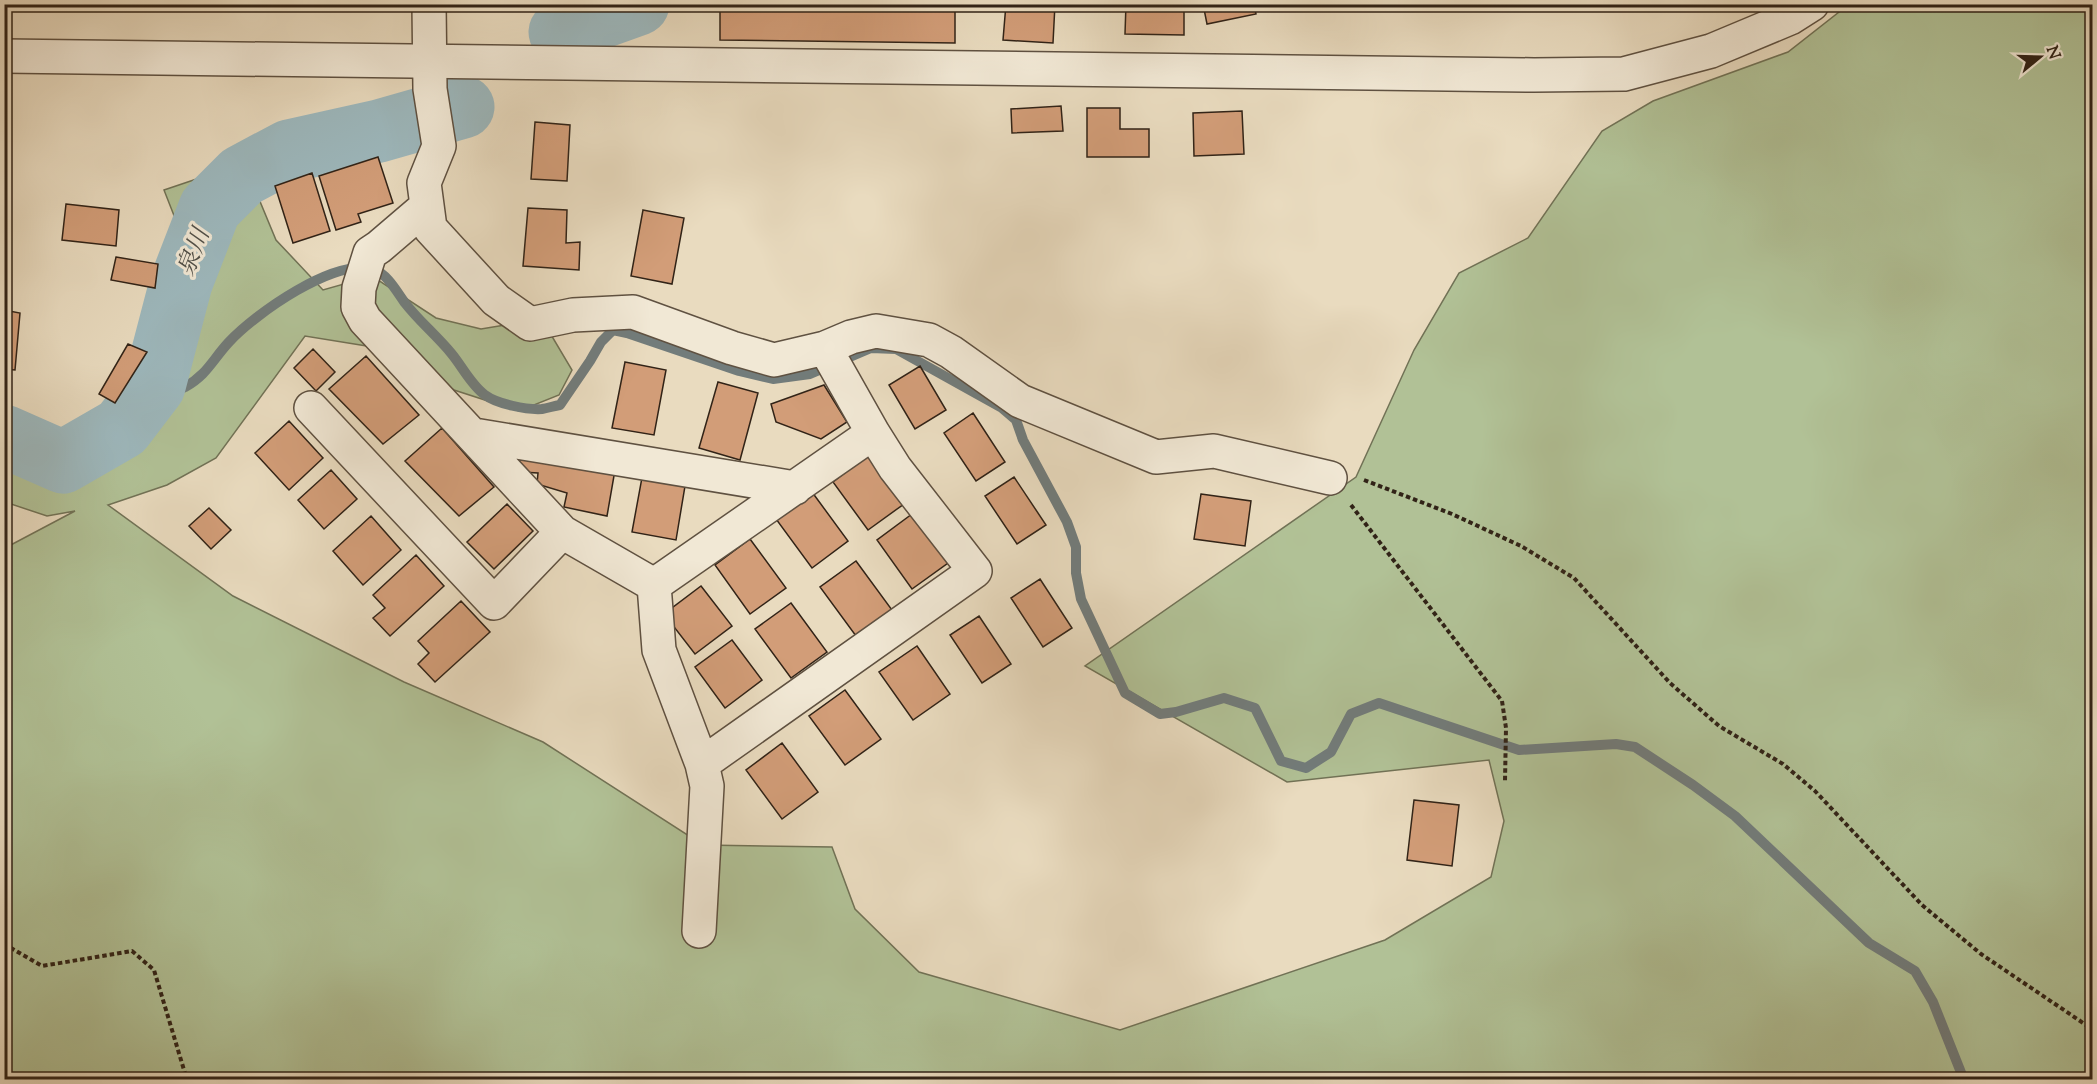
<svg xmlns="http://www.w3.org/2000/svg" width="2097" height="1084" font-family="'Sorts Mill Goudy','Noto Serif JP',serif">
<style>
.green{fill:#b1c196;stroke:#717256;stroke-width:1.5}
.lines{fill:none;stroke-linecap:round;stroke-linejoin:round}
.stream{stroke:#727c7b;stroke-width:10}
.river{stroke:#9db8bd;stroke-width:63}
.building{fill:#d29d78;stroke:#312317;stroke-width:1.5}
.minor-casing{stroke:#5f5141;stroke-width:36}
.tertiary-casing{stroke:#5f5141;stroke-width:36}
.path{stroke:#312317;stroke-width:4;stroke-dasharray:4.5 3;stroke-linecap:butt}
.minor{stroke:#f1e8d5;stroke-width:33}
.tertiary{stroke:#f1e8d5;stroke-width:33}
.labels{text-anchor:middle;stroke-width:6;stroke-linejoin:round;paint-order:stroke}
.water-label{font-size:24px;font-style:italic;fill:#515049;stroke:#f1e8d5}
</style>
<rect width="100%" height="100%" fill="#e9dbbf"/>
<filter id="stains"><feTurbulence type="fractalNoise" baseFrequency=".00333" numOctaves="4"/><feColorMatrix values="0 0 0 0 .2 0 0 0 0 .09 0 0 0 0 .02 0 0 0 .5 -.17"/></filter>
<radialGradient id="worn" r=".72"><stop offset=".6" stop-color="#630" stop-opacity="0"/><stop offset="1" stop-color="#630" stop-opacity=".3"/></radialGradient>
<path class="green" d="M 1848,5 L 2092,5 L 2092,1079 L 5,1079 L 5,548 L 75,511 L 47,516 L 5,502 L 4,433 L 63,462 L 153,420 L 178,329 L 191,259 L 164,190 L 244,163 L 276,240 L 323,290 L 372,276 L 436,318 L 481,329 L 505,325 L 550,333 L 572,370 L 559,395 L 519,411 L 454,390 L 379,348 L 305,336 L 216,458 L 167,485 L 108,505 L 233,596 L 404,682 L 543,742 L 703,845 L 832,847 L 855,909 L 919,972 L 1120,1030 L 1385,940 L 1491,877 L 1504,821 L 1489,760 L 1287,782 L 1085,666 L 1356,477 L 1414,350 L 1459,273 L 1528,238 L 1602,131 L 1653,101 L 1788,52 Z"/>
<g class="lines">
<path class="stream" d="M 149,392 C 161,391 175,393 185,387 C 207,375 213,359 229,342 C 255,314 336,256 375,270 C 387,274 397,292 405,303 C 419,321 436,335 451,353 C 462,366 471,385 485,395 C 497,404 527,410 542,409 C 548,408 554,406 560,405 L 590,361 L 601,342 L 613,330 L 627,333 L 739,371 L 773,379 L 810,374 L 871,348 L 896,349 L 1002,408 L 1016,420 L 1023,440 L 1067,522 L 1076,547 L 1076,573 L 1081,599 L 1125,693 L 1160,714 L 1176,712 L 1224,698 L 1255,708 L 1281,761 L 1306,768 L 1331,752 L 1351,714 L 1379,703 L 1519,750 L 1616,744 L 1635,747 L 1693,785 L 1735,816 L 1869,943 L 1915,971 L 1933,1002 L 1964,1080"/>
<path class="river" d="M 560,32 L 638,4
M 4,436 L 63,462 L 122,428 L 154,386 L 181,283 L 210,208 L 242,176 L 289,151 L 379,131 L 463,107"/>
</g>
<path class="building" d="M 720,4 L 955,4 L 955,43 L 720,40 Z
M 1006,4 L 1055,4 L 1053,43 L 1003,40 Z
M 1126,4 L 1184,4 L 1184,35 L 1125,34 Z
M 1203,4 L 1254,4 L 1256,14 L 1207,24 Z
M 1061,106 L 1063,131 L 1012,133 L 1011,109 Z
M 1087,108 L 1120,108 L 1120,129 L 1149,129 L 1149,157 L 1087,157 Z
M 1242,111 L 1244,154 L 1194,156 L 1193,113 Z
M 535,122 L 570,125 L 567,181 L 531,179 Z
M 378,157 L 393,203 L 358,214 L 361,222 L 336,230 L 319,176 Z
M 312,173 L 330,231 L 293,243 L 275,186 Z
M 66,204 L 119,210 L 116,246 L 62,240 Z
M 528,208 L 567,210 L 566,243 L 580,242 L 579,270 L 523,266 Z
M 643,210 L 684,218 L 672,284 L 631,276 Z
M 116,257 L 158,264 L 155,288 L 111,280 Z
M 4,310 L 20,313 L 15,370 L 4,369 Z
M 128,344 L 147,352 L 115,403 L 99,394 Z
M 313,349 L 335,372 L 316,391 L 294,368 Z
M 366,356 L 419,415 L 383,444 L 329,389 Z
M 625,362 L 666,370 L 654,435 L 612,428 Z
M 920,366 L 946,410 L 915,429 L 889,385 Z
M 718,382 L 758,393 L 740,460 L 699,448 Z
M 824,385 L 847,422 L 821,439 L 776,422 L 771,404 Z
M 973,413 L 1005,462 L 976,481 L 944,433 Z
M 289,421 L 323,458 L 289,490 L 255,453 Z
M 442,428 L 494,487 L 459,516 L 405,461 Z
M 519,450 L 615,470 L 607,516 L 564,507 L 567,493 L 537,484 L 538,473 L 520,472 Z
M 868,455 L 904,504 L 868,530 L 833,482 Z
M 331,470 L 357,499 L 324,529 L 298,500 Z
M 643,472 L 686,480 L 676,540 L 632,532 Z
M 1014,477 L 1046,525 L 1017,544 L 985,496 Z
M 812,492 L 848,541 L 812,568 L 776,519 Z
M 1201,494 L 1251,501 L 1245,546 L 1194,539 Z
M 507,504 L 533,531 L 494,569 L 467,542 Z
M 209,508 L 231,530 L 211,549 L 189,526 Z
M 912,514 L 948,563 L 912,589 L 877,540 Z
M 371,516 L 401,550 L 363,585 L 333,551 Z
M 750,539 L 786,588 L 750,614 L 715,565 Z
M 416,555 L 444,586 L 390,636 L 373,618 L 385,608 L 373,595 Z
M 856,561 L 892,610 L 856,636 L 820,587 Z
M 1040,579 L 1072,628 L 1043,647 L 1011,598 Z
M 701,586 L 732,626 L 695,654 L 664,614 Z
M 461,601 L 490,632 L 435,682 L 418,664 L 429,653 L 418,641 Z
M 791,603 L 827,652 L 791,678 L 755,629 Z
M 979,616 L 1011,664 L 982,683 L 950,635 Z
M 732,640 L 762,680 L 725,708 L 695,667 Z
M 917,646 L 950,694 L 913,720 L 879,672 Z
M 845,690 L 881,739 L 845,765 L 809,716 Z
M 782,743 L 818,792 L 782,819 L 746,770 Z
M 1414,800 L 1459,805 L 1452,866 L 1407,860 Z"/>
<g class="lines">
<g class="minor-casing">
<path id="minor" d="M 429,4 L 430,89 L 439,146 L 424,183 L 430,228 L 496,300 L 530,324 L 573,315 L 633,312 L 732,348 L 774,360 L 825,348 L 851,337 L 876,331 L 929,340 L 951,352 L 1020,401 L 1156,457 L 1214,451 L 1330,478
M 427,206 L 379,247 L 370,253 L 359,288 L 358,307 L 365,320 L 562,532
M 311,408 L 494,603 L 562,532 L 654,585 L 659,650 L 702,764 L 707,786 L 699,931
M 474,435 L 795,488
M 654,585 L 873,433 L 825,348
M 702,764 L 975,571 L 895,468 L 873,433"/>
</g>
<g class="tertiary-casing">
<path id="tertiary" d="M 4,56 L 1534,75 L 1624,74 L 1711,51 L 1790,18 L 1812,4"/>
</g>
<path class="path" d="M 1364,480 L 1452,514 L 1521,546 L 1574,578 L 1670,683 L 1719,726 L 1783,764 L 1815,791 L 1922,905 L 1981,954 L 2092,1029
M 1351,505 L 1502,701 L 1506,728 L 1505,781
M 4,944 L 42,966 L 132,951 L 154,970 L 187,1080"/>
<use href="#minor" class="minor"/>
<use href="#tertiary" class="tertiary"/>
</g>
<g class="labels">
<g class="water-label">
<text transform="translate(193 252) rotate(-69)" y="8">泉川</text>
</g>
</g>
<rect width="2097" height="1084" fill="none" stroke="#e9dbbf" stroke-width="24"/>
<rect x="6" y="6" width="2085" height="1072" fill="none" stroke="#312317" stroke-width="3"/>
<rect x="12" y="12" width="2073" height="1060" fill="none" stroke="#312317" stroke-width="1.5"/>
<g transform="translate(2040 57) rotate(71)" stroke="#f1e8d5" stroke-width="4.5" paint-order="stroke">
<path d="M0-4.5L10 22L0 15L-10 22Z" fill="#312317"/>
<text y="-9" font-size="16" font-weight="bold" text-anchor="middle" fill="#312317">N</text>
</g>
<rect width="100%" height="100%" filter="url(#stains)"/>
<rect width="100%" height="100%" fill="url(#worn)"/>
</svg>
